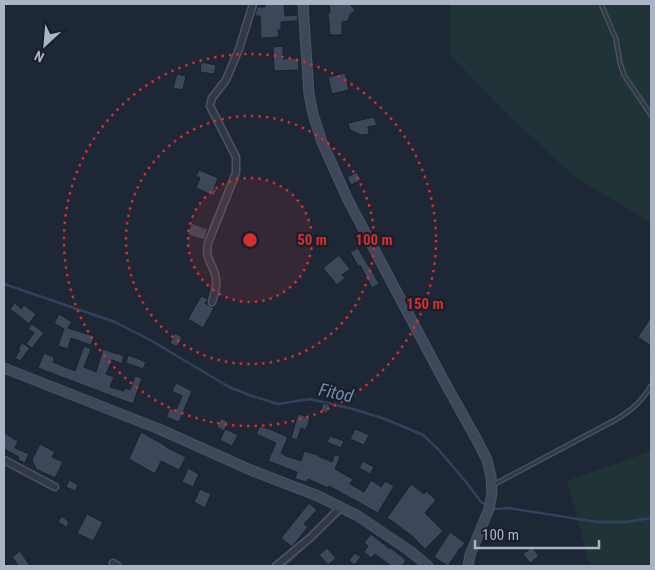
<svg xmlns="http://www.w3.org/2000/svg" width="655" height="570" font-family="'Roboto Condensed',sans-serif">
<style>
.green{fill:#203337}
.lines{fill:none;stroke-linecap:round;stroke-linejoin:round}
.stream{stroke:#30425e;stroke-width:2.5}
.building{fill:#3c4759;stroke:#19212d}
.lane-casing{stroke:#4c5462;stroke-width:5.5}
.street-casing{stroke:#4c5462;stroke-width:9}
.secondary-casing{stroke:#4c5462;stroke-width:11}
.lane{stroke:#313946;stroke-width:3}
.street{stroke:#313946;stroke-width:6}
.secondary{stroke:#3f485a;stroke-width:9}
.ring{fill:none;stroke:#d42f30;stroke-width:2.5;stroke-dasharray:2.5 5}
.labels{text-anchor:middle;stroke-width:4.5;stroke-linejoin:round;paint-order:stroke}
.water-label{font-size:18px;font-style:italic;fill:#7289ae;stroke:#171f2b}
.centre{fill:#d42f30;stroke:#171f2b;stroke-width:2.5}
.ring-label{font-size:15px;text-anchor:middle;font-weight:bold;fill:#d42f30;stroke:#171f2b;stroke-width:4.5;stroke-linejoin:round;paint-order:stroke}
</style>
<rect width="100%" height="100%" fill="#1e2736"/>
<path class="green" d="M 450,4 L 651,4 L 651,223 L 574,176 L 507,114 L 450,55 Z
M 651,451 L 651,566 L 590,566 L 567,481 Z"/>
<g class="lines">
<path class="stream" d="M 4,284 L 115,322 L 152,341 L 229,387 L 249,395 L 278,404 L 310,399 L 353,409 L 385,419 L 423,435 L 438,449 L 466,482 L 481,502 L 496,509 L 508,508 L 597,522 L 625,522 L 651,518
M 319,533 L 343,511
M 284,566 L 306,545"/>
</g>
<path class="building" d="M 265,4 L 284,4 L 285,16 L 297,15 L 298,21 L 281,22 L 281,30 L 278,30 L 279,37 L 261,38 L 260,16 L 255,16 L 255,15 L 257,7 L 265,7 Z
M 329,4 L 351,4 L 351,6 L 355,10 L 350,15 L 348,21 L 342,22 L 342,35 L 330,35 L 328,13 L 330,12 Z
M 283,46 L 283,59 L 298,58 L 299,70 L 274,71 L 273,47 Z
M 201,62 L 216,65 L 214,74 L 200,72 Z
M 345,73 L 349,90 L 332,94 L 328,77 Z
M 177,74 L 186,76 L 183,90 L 173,88 Z
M 374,117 L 377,125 L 368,127 L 369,134 L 361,135 L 350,130 L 348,123 Z
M 199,170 L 218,178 L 214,189 L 217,190 L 214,196 L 196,188 L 200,178 L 196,176 Z
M 357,172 L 361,180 L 351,185 L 347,177 Z
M 191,223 L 208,229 L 204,240 L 188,235 Z
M 358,248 L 369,267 L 370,267 L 379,284 L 372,288 L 360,265 L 358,266 L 350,252 Z
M 339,255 L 350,269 L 342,275 L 345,278 L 337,285 L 323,268 Z
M 201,296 L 208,299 L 205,303 L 214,308 L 203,328 L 188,319 Z
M 15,303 L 21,309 L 24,305 L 36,314 L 29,324 L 10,309 Z
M 59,314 L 72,322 L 68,328 L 94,336 L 91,345 L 71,338 L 68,349 L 58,346 L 64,329 L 54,323 Z
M 651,317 L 651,346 L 638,337 Z
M 32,324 L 44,333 L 32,348 L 26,344 L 34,333 L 28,329 Z
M 175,333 L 182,337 L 178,346 L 175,346 L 170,343 Z
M 22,343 L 30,348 L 20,361 L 15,358 L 20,350 L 18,349 Z
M 84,346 L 91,349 L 84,367 L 96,372 L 103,349 L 117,354 L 117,353 L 124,356 L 122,364 L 112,360 L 106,374 L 114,377 L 110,387 L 124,391 L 125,388 L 130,390 L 135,376 L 142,378 L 133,404 L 38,368 L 44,353 L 54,357 L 53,362 L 75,371 Z
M 128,355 L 146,362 L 143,369 L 126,363 Z
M 176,383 L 192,391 L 179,422 L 166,417 L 170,408 L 176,410 L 182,396 L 172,391 Z
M 323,403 L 330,405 L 327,413 L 321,411 Z
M 298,414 L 310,418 L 306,430 L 301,428 L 297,440 L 291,438 Z
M 221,418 L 228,422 L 224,431 L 217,427 Z
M 260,426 L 272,430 L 288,437 L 281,453 L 286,456 L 301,461 L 304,451 L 318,455 L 318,456 L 332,462 L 335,454 L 340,457 L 335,469 L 353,479 L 350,484 L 364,492 L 371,480 L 381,487 L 385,481 L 394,486 L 378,513 L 329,486 L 328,488 L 308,479 L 307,482 L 295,479 L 297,472 L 268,461 L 276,443 L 256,434 Z
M 225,429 L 238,435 L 232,446 L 220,440 Z
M 355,429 L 369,435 L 364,445 L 350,439 Z
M 141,432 L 166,446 L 166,447 L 186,457 L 179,470 L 161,461 L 155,474 L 129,459 Z
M 4,433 L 18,441 L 15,448 L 29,454 L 25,463 L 18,460 L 19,457 L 4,449 Z
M 330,436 L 344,441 L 341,448 L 327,442 Z
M 40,444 L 55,452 L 52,457 L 63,462 L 55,478 L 36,469 L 32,460 Z
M 363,461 L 374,467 L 370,474 L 359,468 Z
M 188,468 L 199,474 L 193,487 L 182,482 Z
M 69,480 L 78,485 L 75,491 L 66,487 Z
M 411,484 L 424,494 L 426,491 L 436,500 L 425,513 L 443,531 L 425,549 L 412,536 L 392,521 L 387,518 Z
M 200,489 L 211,494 L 205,508 L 194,502 Z
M 309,503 L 317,510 L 304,524 L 308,527 L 292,547 L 281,538 Z
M 87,514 L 103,522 L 93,541 L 77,533 Z
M 62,516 L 69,522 L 66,527 L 58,522 Z
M 450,532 L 465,543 L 461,548 L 460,548 L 448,566 L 434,557 Z
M 371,534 L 390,549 L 391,548 L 406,560 L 402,566 L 391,566 L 375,554 L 371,558 L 364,552 L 368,546 L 364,543 Z
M 532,547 L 539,556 L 530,563 L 523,554 Z
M 327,548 L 336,558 L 328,565 L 319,555 Z
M 20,551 L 30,566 L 19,566 L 12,557 Z
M 355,553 L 361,557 L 354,565 L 349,560 Z"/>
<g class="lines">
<g class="lane-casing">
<path id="lane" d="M 601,4 L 616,39 L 620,63 L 624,75 L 651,115
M 493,485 L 617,419 C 633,409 641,402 651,386"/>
</g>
<g class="street-casing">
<path id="street" d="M 212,302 C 215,292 218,284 215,274 C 211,262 205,257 208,243 L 236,173 L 236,157 L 210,106 L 212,98 L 226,80 L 239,49 L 253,4
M 4,460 L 55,487
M 113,563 L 118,566
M 276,566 L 310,538 L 341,507"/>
</g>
<g class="secondary-casing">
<path id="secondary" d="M 303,4 L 309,94 L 313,114 L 322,142 L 348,200 L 444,381 L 478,442 L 487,460 L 491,476 L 492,494 L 489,509 L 470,555 L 468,566
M 4,368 L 159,429 L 253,471 L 318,496 L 358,516 L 410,551 L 428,566"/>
</g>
<use href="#lane" class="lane"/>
<use href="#street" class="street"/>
<use href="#secondary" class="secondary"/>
</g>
<circle cx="250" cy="240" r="62" fill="#d42f30" fill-opacity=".12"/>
<g class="ring">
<circle cx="250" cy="240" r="62"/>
<circle cx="250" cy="240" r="124"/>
<circle cx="250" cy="240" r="186"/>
</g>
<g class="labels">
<g class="water-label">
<text transform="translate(336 393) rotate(12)" y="6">Fitod</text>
</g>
</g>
<circle cx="250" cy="240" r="8" class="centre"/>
<g class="ring-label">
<text x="312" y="245">50 m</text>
<text x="374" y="245">100 m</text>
<text x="425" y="309">150 m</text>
</g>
<rect width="655" height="570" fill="none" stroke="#abb4c4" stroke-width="10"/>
<g transform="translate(45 45) rotate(206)" stroke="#171f2b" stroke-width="4" paint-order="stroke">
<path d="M0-4L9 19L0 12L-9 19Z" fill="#abb4c4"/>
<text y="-8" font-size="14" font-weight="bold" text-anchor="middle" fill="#abb4c4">N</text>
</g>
<path d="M475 540v8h124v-8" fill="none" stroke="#abb4c4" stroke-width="2.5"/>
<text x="482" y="540" font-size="15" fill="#abb4c4" stroke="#171f2b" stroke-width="4" paint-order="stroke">100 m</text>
</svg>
